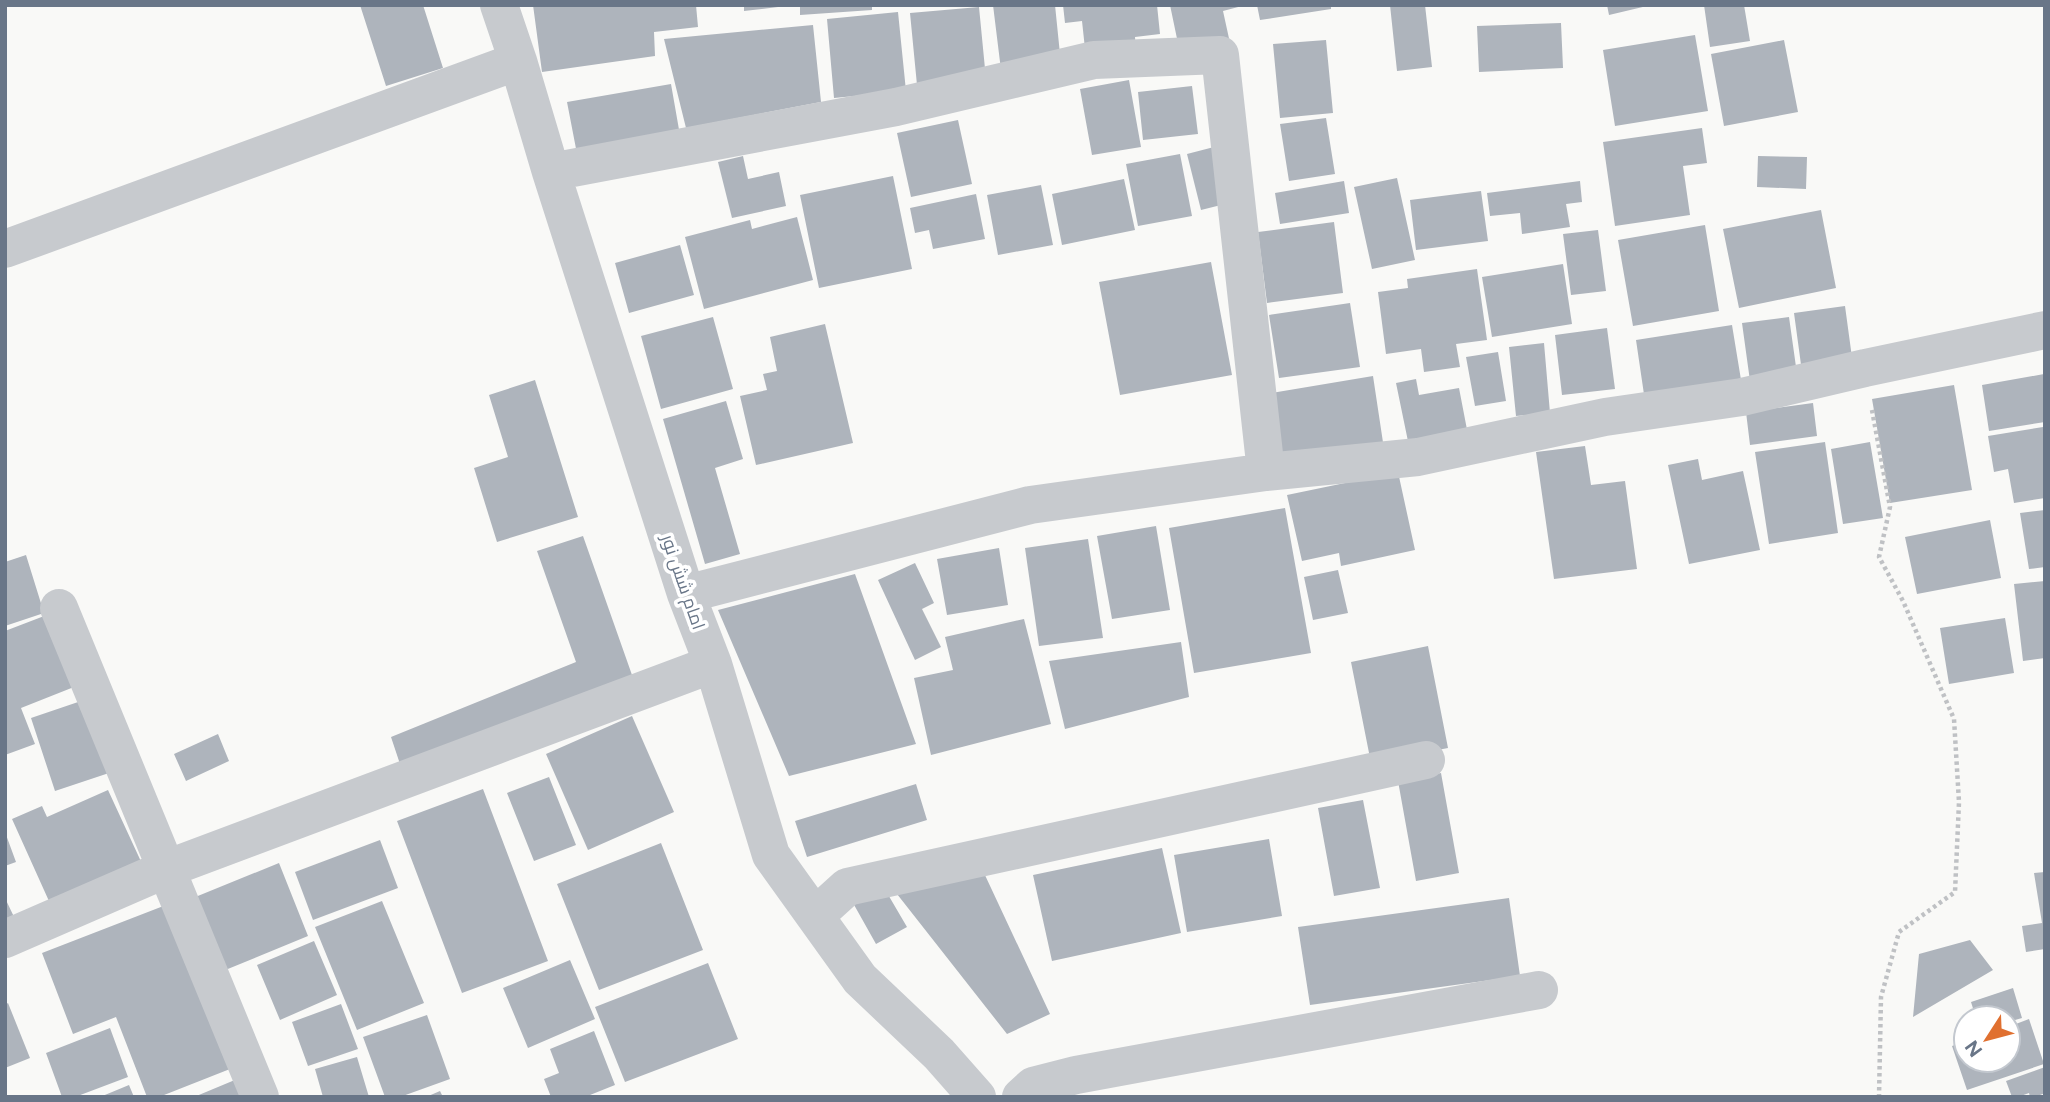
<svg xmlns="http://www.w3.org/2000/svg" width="2050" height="1102" font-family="Figtree,Cairo,sans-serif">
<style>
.building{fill:#aeb4bc}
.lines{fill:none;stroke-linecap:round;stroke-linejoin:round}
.path{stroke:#bfc1c4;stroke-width:4.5;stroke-dasharray:3.5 3.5;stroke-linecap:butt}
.minor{stroke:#c7cace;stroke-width:38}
.labels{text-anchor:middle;stroke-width:7;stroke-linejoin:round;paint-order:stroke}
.street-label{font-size:18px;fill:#697688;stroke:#fff}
</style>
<rect width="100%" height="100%" fill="#f9f9f7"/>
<path class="building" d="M 360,5 L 423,5 L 443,68 L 386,86 Z
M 533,5 L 696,5 L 698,27 L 654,32 L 655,56 L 542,72 Z
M 744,5 L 778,5 L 778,7 L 744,11 Z
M 800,5 L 872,5 L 872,10 L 800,15 Z
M 993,5 L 1055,5 L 1061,64 L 1001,70 Z
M 1063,5 L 1157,5 L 1160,34 L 1135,37 L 1136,52 L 1086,58 L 1082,21 L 1065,23 Z
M 1170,5 L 1242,5 L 1242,6 L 1223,11 L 1230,43 L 1180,53 Z
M 1257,5 L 1331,5 L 1331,9 L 1260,20 Z
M 1390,5 L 1425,5 L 1432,67 L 1397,71 Z
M 1607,5 L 1647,5 L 1647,6 L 1609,15 Z
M 1704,5 L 1744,5 L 1750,41 L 1710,47 Z
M 979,7 L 986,79 L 917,85 L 910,13 Z
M 898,12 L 906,91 L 834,98 L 827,19 Z
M 1561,23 L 1563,68 L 1479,72 L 1477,26 Z
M 813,25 L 821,102 L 686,128 L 664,39 Z
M 1695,35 L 1708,111 L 1615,126 L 1603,50 Z
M 1326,40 L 1333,113 L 1280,118 L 1273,44 Z
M 1784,40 L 1798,112 L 1724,126 L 1711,54 Z
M 1129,80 L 1141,147 L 1092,155 L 1080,89 Z
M 671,84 L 681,141 L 578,159 L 567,102 Z
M 1192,86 L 1198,134 L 1143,140 L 1138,92 Z
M 1326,118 L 1335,174 L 1289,181 L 1280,124 Z
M 958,120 L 972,184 L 911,197 L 897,133 Z
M 1702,128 L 1707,163 L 1683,166 L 1690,215 L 1615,226 L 1603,142 Z
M 1214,147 L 1229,203 L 1201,210 L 1187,154 Z
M 1180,154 L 1192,216 L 1138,226 L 1126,164 Z
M 743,156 L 748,179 L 779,172 L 786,206 L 732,218 L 718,162 Z
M 1758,156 L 1807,157 L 1806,189 L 1757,187 Z
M 893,176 L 912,269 L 819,288 L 800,195 Z
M 1397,178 L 1415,260 L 1372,269 L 1354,187 Z
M 1124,179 L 1135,230 L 1062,245 L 1052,194 Z
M 1344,181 L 1349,213 L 1280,224 L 1275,193 Z
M 1580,181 L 1582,202 L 1566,204 L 1570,227 L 1522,234 L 1520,213 L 1490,216 L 1487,193 Z
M 1041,185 L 1053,245 L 998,255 L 987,195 Z
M 1481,191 L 1488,241 L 1416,250 L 1410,200 Z
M 976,194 L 985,239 L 933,249 L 929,230 L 915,233 L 910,208 Z
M 1821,210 L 1836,288 L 1739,308 L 1723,229 Z
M 797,217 L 813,280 L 704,309 L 685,237 L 750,220 L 752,229 Z
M 1334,222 L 1343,293 L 1267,303 L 1258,232 Z
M 1705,225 L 1719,311 L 1633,326 L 1618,240 Z
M 1598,230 L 1606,291 L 1571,295 L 1563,234 Z
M 680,245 L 694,295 L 629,313 L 615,263 Z
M 1211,262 L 1232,375 L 1120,395 L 1099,282 Z
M 1563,264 L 1572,324 L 1492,337 L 1482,277 Z
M 1477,269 L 1487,340 L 1456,344 L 1460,367 L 1424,372 L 1421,349 L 1386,354 L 1378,292 L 1408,288 L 1407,279 Z
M 1350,303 L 1360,367 L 1279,378 L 1269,315 Z
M 1845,306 L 1853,365 L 1802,372 L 1794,313 Z
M 713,317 L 733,389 L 661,409 L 641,336 Z
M 1789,317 L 1797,374 L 1750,381 L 1742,323 Z
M 825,324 L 853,443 L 756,465 L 740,396 L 767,390 L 763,374 L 777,371 L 770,337 Z
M 1732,325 L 1743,392 L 1646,408 L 1636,340 Z
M 1607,328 L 1615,389 L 1562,395 L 1555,335 Z
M 1544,343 L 1550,413 L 1516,416 L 1509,347 Z
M 1498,352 L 1506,401 L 1475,406 L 1466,357 Z
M 2044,374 L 2045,422 L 1989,431 L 1982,385 Z
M 1373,376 L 1384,449 L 1278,466 L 1266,394 Z
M 1416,379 L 1419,395 L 1459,388 L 1469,440 L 1410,451 L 1396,383 Z
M 535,380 L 578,517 L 497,542 L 474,468 L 508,457 L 489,395 Z
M 1954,385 L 1972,490 L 1890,503 L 1872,399 Z
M 726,401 L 743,459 L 715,468 L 740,554 L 705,564 L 663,419 Z
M 1813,403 L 1817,436 L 1750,445 L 1746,412 Z
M 2043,427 L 2045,437 L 2045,498 L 2014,503 L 2008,469 L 1994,472 L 1988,436 Z
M 1825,442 L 1838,533 L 1769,544 L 1755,452 Z
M 1870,442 L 1883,518 L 1843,524 L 1831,449 Z
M 1585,446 L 1591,485 L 1625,481 L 1637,569 L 1554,579 L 1536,452 Z
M 1698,459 L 1702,480 L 1743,471 L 1760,550 L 1689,564 L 1668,465 Z
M 1398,472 L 1415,550 L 1341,566 L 1339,553 L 1302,561 L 1287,495 Z
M 1285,508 L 1311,653 L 1194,673 L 1169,528 Z
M 2045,510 L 2045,567 L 2029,569 L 2020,513 Z
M 1990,520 L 2001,578 L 1917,594 L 1905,537 Z
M 1156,526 L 1170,610 L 1112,619 L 1097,536 Z
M 583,536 L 632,675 L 401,767 L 391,737 L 576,662 L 537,551 Z
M 1088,539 L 1103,638 L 1039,646 L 1025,548 Z
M 999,548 L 1008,605 L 947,615 L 937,559 Z
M 26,555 L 44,613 L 5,626 L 5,562 Z
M 915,563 L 934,603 L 922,609 L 941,647 L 915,660 L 878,580 Z
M 1338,570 L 1348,613 L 1313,620 L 1304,577 Z
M 855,574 L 916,744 L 789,776 L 718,610 Z
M 2045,581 L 2045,658 L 2023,661 L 2014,584 Z
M 52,613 L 79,685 L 21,708 L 35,744 L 5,755 L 5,631 Z
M 2005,618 L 2014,673 L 1949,684 L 1940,628 Z
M 1024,619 L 1051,724 L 931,755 L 914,678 L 953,670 L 945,637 Z
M 1181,642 L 1189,697 L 1065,729 L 1049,661 Z
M 1428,646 L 1448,748 L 1371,763 L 1351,662 Z
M 84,700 L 109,773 L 55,791 L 31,718 Z
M 632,716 L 674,812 L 588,850 L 546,754 Z
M 218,734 L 229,761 L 186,781 L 174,754 Z
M 1441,773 L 1459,873 L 1416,881 L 1398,781 Z
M 549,777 L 576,845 L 534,861 L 507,793 Z
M 916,784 L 927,820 L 807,857 L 795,821 Z
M 483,789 L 548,961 L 462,993 L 397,821 Z
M 108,790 L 144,868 L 53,910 L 12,819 L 42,806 L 47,817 Z
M 1363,800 L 1380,888 L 1334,896 L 1318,808 Z
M 5,832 L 16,862 L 5,866 Z
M 1269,839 L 1282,916 L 1187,932 L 1174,855 Z
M 380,840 L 398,888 L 313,920 L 295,872 Z
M 661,843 L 703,950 L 599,990 L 557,884 Z
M 1162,848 L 1181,933 L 1052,961 L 1033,875 Z
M 279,863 L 308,936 L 218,973 L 188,900 Z
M 2045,872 L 2045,949 L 2026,952 L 2022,926 L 2042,923 L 2034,873 Z
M 984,873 L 1050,1014 L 1007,1034 L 897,894 Z
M 883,886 L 907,927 L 876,944 L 853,903 Z
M 5,898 L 15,919 L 5,923 Z
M 1509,898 L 1520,976 L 1310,1005 L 1298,927 Z
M 382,901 L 424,1003 L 357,1030 L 315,927 Z
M 166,905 L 230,1069 L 159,1097 L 147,1097 L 116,1017 L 73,1034 L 42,953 Z
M 1970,940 L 1993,970 L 1913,1017 L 1919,954 Z
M 314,941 L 337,995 L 280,1020 L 257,965 Z
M 570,960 L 595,1019 L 528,1048 L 503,988 Z
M 708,963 L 738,1039 L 625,1082 L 595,1007 Z
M 2013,988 L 2022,1018 L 2008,1022 L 2008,1018 L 1976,1018 L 1971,1002 Z
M 8,1003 L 30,1058 L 5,1068 L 5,1005 Z
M 341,1004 L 358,1049 L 308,1066 L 292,1022 Z
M 427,1015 L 450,1079 L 400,1097 L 385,1097 L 363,1037 Z
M 2029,1019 L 2044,1064 L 1967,1090 L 1952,1046 L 1966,1041 L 1966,1060 L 2008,1060 L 2008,1027 Z
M 110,1028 L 128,1077 L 75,1097 L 62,1097 L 46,1053 Z
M 594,1031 L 615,1085 L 585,1097 L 551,1097 L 544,1079 L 559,1073 L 550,1049 Z
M 357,1057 L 369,1097 L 323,1097 L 315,1069 Z
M 2045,1067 L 2045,1093 L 2035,1097 L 2030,1097 L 2029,1093 L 2018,1097 L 2012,1097 L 2006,1081 Z
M 242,1077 L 251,1097 L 194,1097 Z
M 129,1085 L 134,1097 L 100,1097 Z
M 440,1091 L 443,1097 L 426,1097 Z"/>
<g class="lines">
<path class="path" d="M 1872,410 L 1890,507 L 1879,557 L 1903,601 L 1954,719 L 1959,802 L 1955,892 L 1899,932 L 1881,997 L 1879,1097"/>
<path class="minor" d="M 499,5 L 518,61 L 551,172 L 686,594 L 713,664 L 771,855 L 860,979 L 939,1054 L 977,1097
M 551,172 L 896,107 L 1094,60 L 1220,55 L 1266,472
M 5,249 L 518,61
M 686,594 L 1030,505 L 1266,472 L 1418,457 L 1605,417 L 1742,397 L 1865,368 L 2045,330
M 59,608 L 260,1097
M 815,916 L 847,887 L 1426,760
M 5,939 L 166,869 L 713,664
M 1021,1097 L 1033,1086 L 1076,1075 L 1539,990"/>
</g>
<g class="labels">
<g class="street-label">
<text transform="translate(683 582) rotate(71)" y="6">امام شش نور</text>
</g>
</g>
<rect width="2050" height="1102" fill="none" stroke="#697688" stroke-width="14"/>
<g transform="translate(1987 1039) rotate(234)"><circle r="33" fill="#ffffff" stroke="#c3c8cf" stroke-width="2"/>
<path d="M0-5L12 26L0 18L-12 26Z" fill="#e07030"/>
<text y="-10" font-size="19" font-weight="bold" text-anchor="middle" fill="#697688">N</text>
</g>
</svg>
